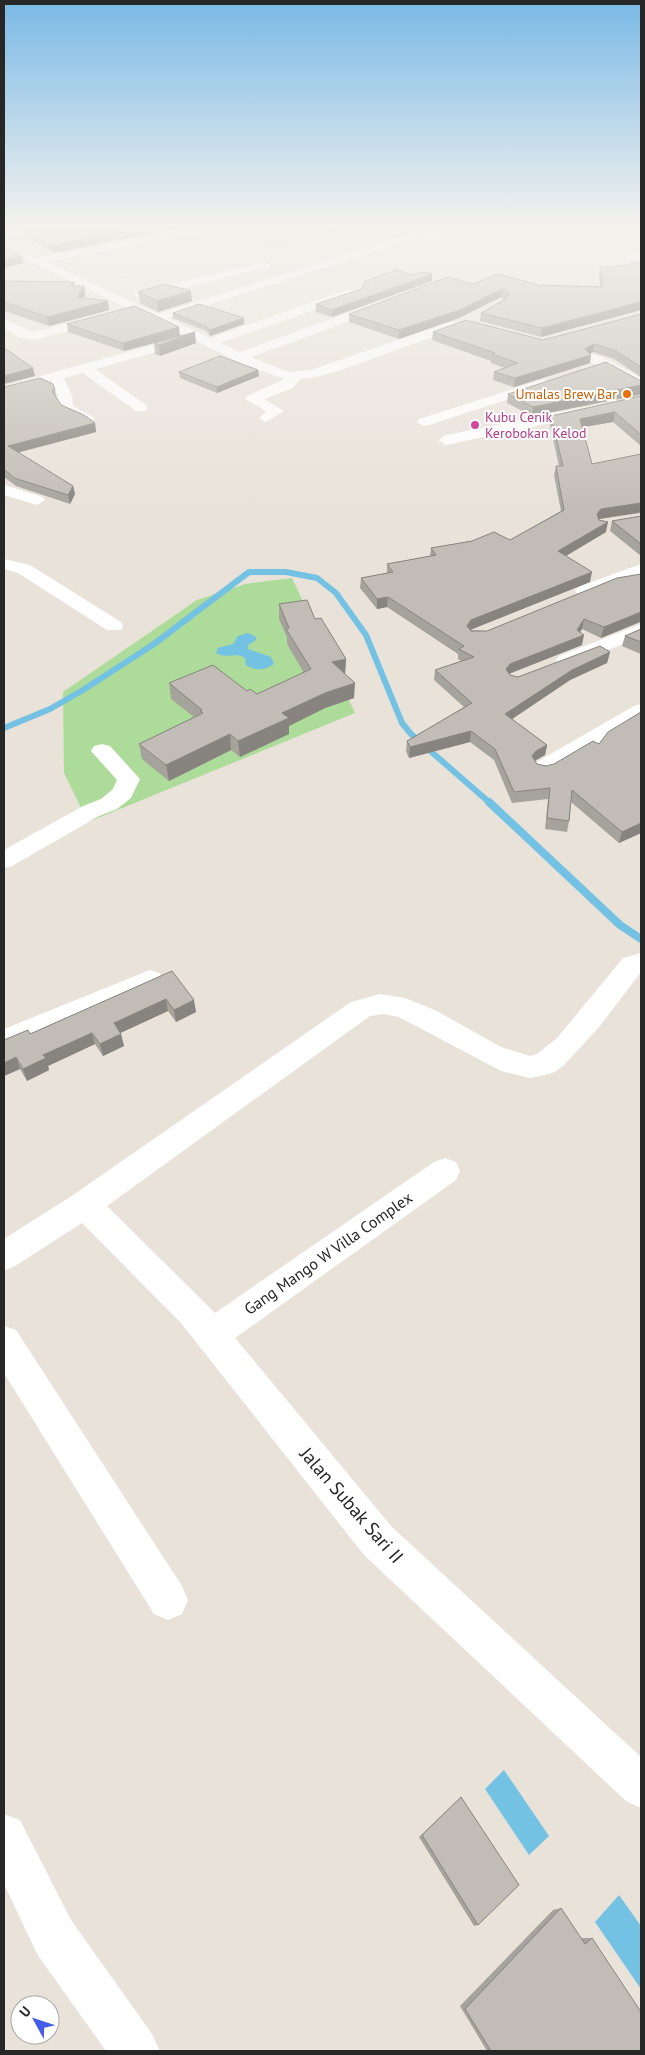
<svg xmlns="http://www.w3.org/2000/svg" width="645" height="2055" font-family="'PT Sans',sans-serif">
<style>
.green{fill:#addb99}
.water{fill:#73c1e3}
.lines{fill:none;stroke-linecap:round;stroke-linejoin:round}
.stream-far1{stroke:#73c1e3;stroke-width:6}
.stream{stroke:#73c1e3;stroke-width:8}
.path{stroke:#c3c3c3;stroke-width:1;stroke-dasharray:2 1;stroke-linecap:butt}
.minor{fill:#fff;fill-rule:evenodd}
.wall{fill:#a6a29c}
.shaded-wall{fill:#87847f}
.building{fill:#c1bcb5;stroke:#87847f}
.food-dot{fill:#e8710a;stroke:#fff;stroke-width:2}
.hotel-dot{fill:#d1479c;stroke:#fff;stroke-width:2}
.labels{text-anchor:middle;stroke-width:4;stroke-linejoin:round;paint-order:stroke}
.far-food-label{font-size:14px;fill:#c56008;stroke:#fff;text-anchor:end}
.far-hotel-label{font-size:14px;fill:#b23c85;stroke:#fff;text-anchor:start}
.street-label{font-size:16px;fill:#272727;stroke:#fff}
.near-street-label{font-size:19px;fill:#272727;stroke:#fff}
</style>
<rect width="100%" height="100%" fill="#e8e2d9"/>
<path class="green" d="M 292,578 L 355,713 L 88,822 L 64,773 L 63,692 L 197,600 L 245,584 Z"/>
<path class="water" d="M 248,633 L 256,637 L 256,640 L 248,645 L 248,649 L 271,657 L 274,664 C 264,671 256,671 246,665 L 245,658 C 236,652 226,659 216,653 L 218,648 L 233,644 L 238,636 Z
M 504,1770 L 549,1836 L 529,1855 L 485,1789 Z
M 619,1895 L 641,1926 L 641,1989 L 595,1922 Z"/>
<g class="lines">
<path class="stream-far1" d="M 4,728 L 50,709 L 83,690 L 154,644 L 249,572 L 286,572 L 317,578 L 336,593 L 366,635 L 402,723 L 411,734 L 490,803"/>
<path class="stream" d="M 489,802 L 620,925 L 641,939"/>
<path class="path" d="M 264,247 L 359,226
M 117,279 L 143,273"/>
<path class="minor" d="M 32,226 L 56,226 L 51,229 L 4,237 L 4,231 Z
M 198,226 L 219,226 L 214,229 L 48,262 L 158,314 L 418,231 L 443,236 L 444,238 L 439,241 L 419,237 L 168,318 L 210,338 L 346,290 L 354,290 L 356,293 L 354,296 L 220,343 L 240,352 L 380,301 L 388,301 L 390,304 L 388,307 L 251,357 L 289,372 L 311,370 L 447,323 L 469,319 L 475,323 L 473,326 C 439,334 407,346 374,358 C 350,367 325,377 300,379 L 293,388 L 264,399 L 284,411 L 266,422 L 259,418 L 266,411 L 245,399 L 247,396 L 285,379 L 245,365 L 196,341 L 95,369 L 146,405 L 148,408 L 146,411 L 136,411 L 83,373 L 64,378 L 72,396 L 73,406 L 95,418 L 93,421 L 83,421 L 63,412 L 58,404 L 58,396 L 51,381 L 4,394 L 4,386 L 186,336 L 49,270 L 4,253 L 4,246 L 36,258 Z
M 641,253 L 641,259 L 631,260 L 625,257 L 627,255 Z
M 264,262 L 270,265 L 268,267 L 140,299 L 134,295 L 136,292 Z
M 104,314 L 110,318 L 108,321 L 33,340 L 18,337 L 4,328 L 4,319 L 33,332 Z
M 554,343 L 602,357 L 641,378 L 641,383 L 631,384 L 592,363 L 549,350 L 547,347 L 549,344 Z
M 544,379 L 551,383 L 549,386 L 429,425 L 424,426 L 417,422 L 419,419 Z
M 641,396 L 641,404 L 446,445 L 438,440 L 446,435 Z
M 4,485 L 43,497 L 45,500 L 37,505 L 4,495 Z
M 4,559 L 30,565 L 121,622 L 123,626 L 121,630 L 107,630 L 18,573 L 4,569 Z
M 641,564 L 641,575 L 584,596 L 578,595 L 575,591 L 578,587 Z
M 641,624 L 641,637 L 573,664 L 559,664 L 556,660 L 559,656 Z
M 641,704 L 641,719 L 551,773 L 543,775 L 535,773 L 532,768 L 535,763 L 634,706 Z
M 102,744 L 110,746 L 140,779 L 131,798 L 117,809 L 99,816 L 12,866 L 4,868 L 4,850 L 83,806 L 101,799 L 113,789 L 117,780 L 91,751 L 94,746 Z
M 641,953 L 641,972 L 600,1026 L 565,1064 L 555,1072 L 545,1075 L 530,1078 L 501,1071 L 399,1017 L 384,1014 L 370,1016 L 107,1206 L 215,1313 L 434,1162 L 445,1158 L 456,1162 L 460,1171 L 456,1180 L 235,1338 L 392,1527 L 641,1757 L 641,1808 L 626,1801 L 364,1555 L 181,1323 L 82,1223 L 15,1266 L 4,1271 L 4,1239 L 73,1195 L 351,1002 L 380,994 L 405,998 L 435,1010 L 501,1047 L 530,1056 L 537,1054 L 557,1038 L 623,958 Z
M 150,970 L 159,973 L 163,980 L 159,987 L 4,1051 L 4,1029 Z
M 4,1326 L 16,1330 L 182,1586 L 188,1600 L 182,1614 L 168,1620 L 154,1614 L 4,1373 Z
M 4,1814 L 20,1820 L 71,1920 L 152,2034 L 160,2051 L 106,2051 L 37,1954 L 4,1884 Z"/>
</g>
<path class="wall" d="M 188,226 L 53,253 L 26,235 L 25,228 Z
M 641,262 L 641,311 L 641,310 L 541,337 L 480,321 L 481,313 L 504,300 L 501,297 L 459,318 L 399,339 L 349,322 L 349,314 L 473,284 L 600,287 L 599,275 L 600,267 L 613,267 Z
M 4,281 L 74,282 L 74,286 L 85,295 L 84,298 L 109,310 L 49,326 L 4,311 Z
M 432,281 L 332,317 L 316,312 L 316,304 Z
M 138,292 L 192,301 L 158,312 L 140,303 Z
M 173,313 L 244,324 L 210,336 L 206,331 L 173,318 Z
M 641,314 L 641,377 L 614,359 L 593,352 L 590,354 L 591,355 L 590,363 L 514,387 L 493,380 L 494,372 L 505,368 L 491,363 L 491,361 L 432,340 L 433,332 L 543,340 Z
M 67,324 L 180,336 L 124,351 L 68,332 Z
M 154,343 L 196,343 L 160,356 L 155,354 Z
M 179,372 L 259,376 L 217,393 L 180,378 Z
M 641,381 L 641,395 L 532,416 L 507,403 L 508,394 Z
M 4,387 L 55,390 L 56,397 L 61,405 L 95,423 L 96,432 L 18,452 L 73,486 L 75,494 L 70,504 L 16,486 L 4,477 Z
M 641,396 L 641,446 L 613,422 L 582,427 L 592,464 L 641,454 L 641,513 L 599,519 L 606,532 L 565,556 L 590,582 L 470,630 L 487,631 L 641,574 L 641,623 L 640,622 L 601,638 L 582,629 L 580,632 L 582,645 L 509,674 L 510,675 L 518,677 L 610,652 L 607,663 L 570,680 L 512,719 L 547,745 L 545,755 L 535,761 L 537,764 L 546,766 L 554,764 L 599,744 L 641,712 L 641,833 L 619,843 L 571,802 L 569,821 L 567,832 L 545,829 L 548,799 L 512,803 L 494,760 L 470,742 L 409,758 L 406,751 L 407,741 L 464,707 L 434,680 L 435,670 L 461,661 L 458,659 L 458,654 L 387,607 L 377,609 L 360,588 L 361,578 L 387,573 L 387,564 L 430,556 L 431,548 L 510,540 L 561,511 L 554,475 L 556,466 L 559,466 L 550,425 L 551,416 Z
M 641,516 L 641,556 L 610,531 L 612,521 Z
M 279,604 L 315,619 L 346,659 L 345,674 L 354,698 L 325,708 L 289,726 L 289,734 L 240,757 L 231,750 L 169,781 L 142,759 L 139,744 L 194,717 L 171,699 L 169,683 L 247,691 L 257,694 L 304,673 L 287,644 L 287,637 L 279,619 Z
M 641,629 L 641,654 L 622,646 L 625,636 Z
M 172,971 L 196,1012 L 176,1022 L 168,1011 L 120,1033 L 124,1046 L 103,1056 L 95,1044 L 48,1066 L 49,1070 L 27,1081 L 20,1069 L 4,1076 L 30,1034 Z
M 461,1797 L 478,1925 L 474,1926 L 419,1837 Z
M 561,1908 L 582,1939 L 582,1938 L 592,1938 L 641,2051 L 487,2051 L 460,2006 L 553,1910 Z"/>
<path class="shaded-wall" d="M 149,226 L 188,226 L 53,253 L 51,245 Z
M 22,256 L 24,263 L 4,268 L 4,260 Z
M 432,274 L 432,281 L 332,317 L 332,310 Z
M 84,286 L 85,295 L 80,306 L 78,297 Z
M 502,289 L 501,297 L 459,318 L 399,339 L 399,330 Z
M 191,291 L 192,301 L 158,312 L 157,301 Z
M 108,301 L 109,310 L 49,326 L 47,317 Z
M 641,302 L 641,310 L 541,337 L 542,328 Z
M 244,318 L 244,324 L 210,336 L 210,330 Z
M 179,327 L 180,336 L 124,351 L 123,343 Z
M 195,332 L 196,343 L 160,356 L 159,345 Z
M 594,344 L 593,352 L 584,357 L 591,355 L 590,363 L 514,387 L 515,378 L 585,349 Z
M 33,368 L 35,376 L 4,384 L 4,376 Z
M 258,370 L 259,376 L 217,393 L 217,387 Z
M 641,385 L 641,394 L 532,416 L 533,407 Z
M 615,412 L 613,422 L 578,428 L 580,419 Z
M 95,423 L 96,432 L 9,455 L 8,446 Z
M 73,486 L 75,494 L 70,504 L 68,495 Z
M 641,503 L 641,512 L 599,519 L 597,514 L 601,509 Z
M 608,522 L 606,532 L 556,562 L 558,551 Z
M 592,572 L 590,582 L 470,630 L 467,626 L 471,620 Z
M 388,597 L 387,607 L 377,609 L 377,599 Z
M 641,612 L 640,622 L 601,638 L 604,627 Z
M 584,619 L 582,629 L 577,637 L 584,635 L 582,645 L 508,674 L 506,669 L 510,664 L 577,630 Z
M 610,652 L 607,663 L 570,680 L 503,725 L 505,714 L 572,670 Z
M 346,659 L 345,674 L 332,662 Z
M 355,683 L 354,698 L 325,708 L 289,726 L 289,734 L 240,757 L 238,741 L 282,713 L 325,693 Z
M 471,731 L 470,742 L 409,758 L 410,747 Z
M 230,734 L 231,750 L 169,781 L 166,765 Z
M 547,745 L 545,755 L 534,761 L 532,756 L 536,751 Z
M 641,823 L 641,833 L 619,843 L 622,832 Z
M 166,999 L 168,1011 L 116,1035 L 114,1023 Z
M 194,1000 L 196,1012 L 176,1022 L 174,1010 Z
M 92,1033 L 95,1044 L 48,1066 L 49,1070 L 27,1081 L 23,1069 L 43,1055 Z
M 121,1034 L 124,1046 L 103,1056 L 100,1044 Z
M 16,1057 L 20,1069 L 4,1076 L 4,1063 Z"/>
<path class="building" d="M 34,226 L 149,226 L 51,245 L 25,228 Z
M 4,246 L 22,256 L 4,260 Z
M 641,262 L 641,302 L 542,328 L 481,313 L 506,299 L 509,294 L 502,289 L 460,310 L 399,330 L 349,314 L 448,277 L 473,284 L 498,274 L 539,285 L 603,287 L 600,267 L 613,267 Z
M 396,270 L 414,275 L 422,272 L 432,274 L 332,310 L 316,304 L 362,289 L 364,282 Z
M 4,281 L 74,282 L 71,286 L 84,286 L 78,297 L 108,301 L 47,317 L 4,302 Z
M 165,284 L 191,291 L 157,301 L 138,292 Z
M 199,304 L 244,318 L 210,330 L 205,326 L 173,313 Z
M 135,306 L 179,327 L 123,343 L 67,324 Z
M 641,314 L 641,367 L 616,351 L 594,344 L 585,349 L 591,355 L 515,378 L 494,372 L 518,363 L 492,354 L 495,353 L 433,332 L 466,320 L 543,340 Z
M 195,332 L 159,345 L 154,343 Z
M 4,348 L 33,368 L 4,376 Z
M 220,356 L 258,370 L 217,387 L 179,372 Z
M 606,362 L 641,381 L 641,385 L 533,407 L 508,394 Z
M 40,378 L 53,384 L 55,390 L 52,391 L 61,405 L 84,415 L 95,423 L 8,446 L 73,486 L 68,495 L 14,478 L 4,469 L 4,387 Z
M 641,396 L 641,435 L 615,412 L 580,419 L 592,464 L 641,454 L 641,503 L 601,509 L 597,514 L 599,520 L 608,522 L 558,551 L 592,572 L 471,620 L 467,626 L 471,631 L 487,631 L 617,578 L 641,574 L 641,612 L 604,627 L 584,619 L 577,630 L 584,635 L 510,664 L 506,669 L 510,675 L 518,677 L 600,646 L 610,652 L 572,670 L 505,714 L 547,745 L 536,751 L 532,756 L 537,764 L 546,766 L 554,764 L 593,741 L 599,744 L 608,732 L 641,712 L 641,823 L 622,832 L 572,790 L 569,821 L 547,818 L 550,788 L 514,792 L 495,749 L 471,731 L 410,747 L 407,741 L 472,703 L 435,670 L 474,657 L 459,649 L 464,646 L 388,597 L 377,599 L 361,578 L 393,572 L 387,564 L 436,555 L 431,548 L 472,541 L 494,532 L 510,540 L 564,510 L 556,466 L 563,466 L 551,416 Z
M 641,516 L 641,544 L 612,521 Z
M 307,600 L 315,619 L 321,618 L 346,659 L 332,662 L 355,683 L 325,693 L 282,713 L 289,718 L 238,741 L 230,734 L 166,765 L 139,744 L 203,713 L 200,711 L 202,710 L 169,683 L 213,665 L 247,691 L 250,689 L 257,694 L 311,669 L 286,629 L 289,628 L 279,604 Z
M 641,629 L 641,642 L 625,636 Z
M 172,971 L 194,1000 L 174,1010 L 166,999 L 114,1023 L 121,1034 L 100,1044 L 92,1033 L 43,1055 L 46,1058 L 23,1069 L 16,1057 L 4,1063 L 4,1040 L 28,1030 L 30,1034 Z
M 461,1797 L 519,1885 L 478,1925 L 422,1835 Z
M 561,1908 L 585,1944 L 592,1938 L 641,2012 L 641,2051 L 491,2051 L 465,2009 Z"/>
<linearGradient id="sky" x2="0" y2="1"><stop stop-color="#79b9e6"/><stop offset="0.44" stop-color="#f5f2ee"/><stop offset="1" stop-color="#f5f2ee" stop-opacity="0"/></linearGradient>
<rect width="645" height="514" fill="url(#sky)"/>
<circle class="food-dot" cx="627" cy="394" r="5"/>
<circle class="hotel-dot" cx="475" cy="425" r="5"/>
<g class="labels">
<g class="far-food-label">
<text x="617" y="399">Umalas Brew Bar</text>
</g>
<g class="far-hotel-label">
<text x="485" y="422">Kubu Cenik<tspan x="485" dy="16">Kerobokan Kelod</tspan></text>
</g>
<g class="street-label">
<text transform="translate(328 1253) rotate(-35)" y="6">Gang Mango W Villa Complex</text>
</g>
<g class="near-street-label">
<text transform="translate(352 1505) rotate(49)" y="7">Jalan Subak Sari II</text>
</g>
</g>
<rect width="645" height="2055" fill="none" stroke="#272727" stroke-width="10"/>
<g transform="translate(35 2020) rotate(310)"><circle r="24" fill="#ffffff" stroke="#a9a9a9"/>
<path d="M0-4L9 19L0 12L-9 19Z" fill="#445cea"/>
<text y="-8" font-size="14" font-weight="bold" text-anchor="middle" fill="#272727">U</text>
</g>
</svg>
